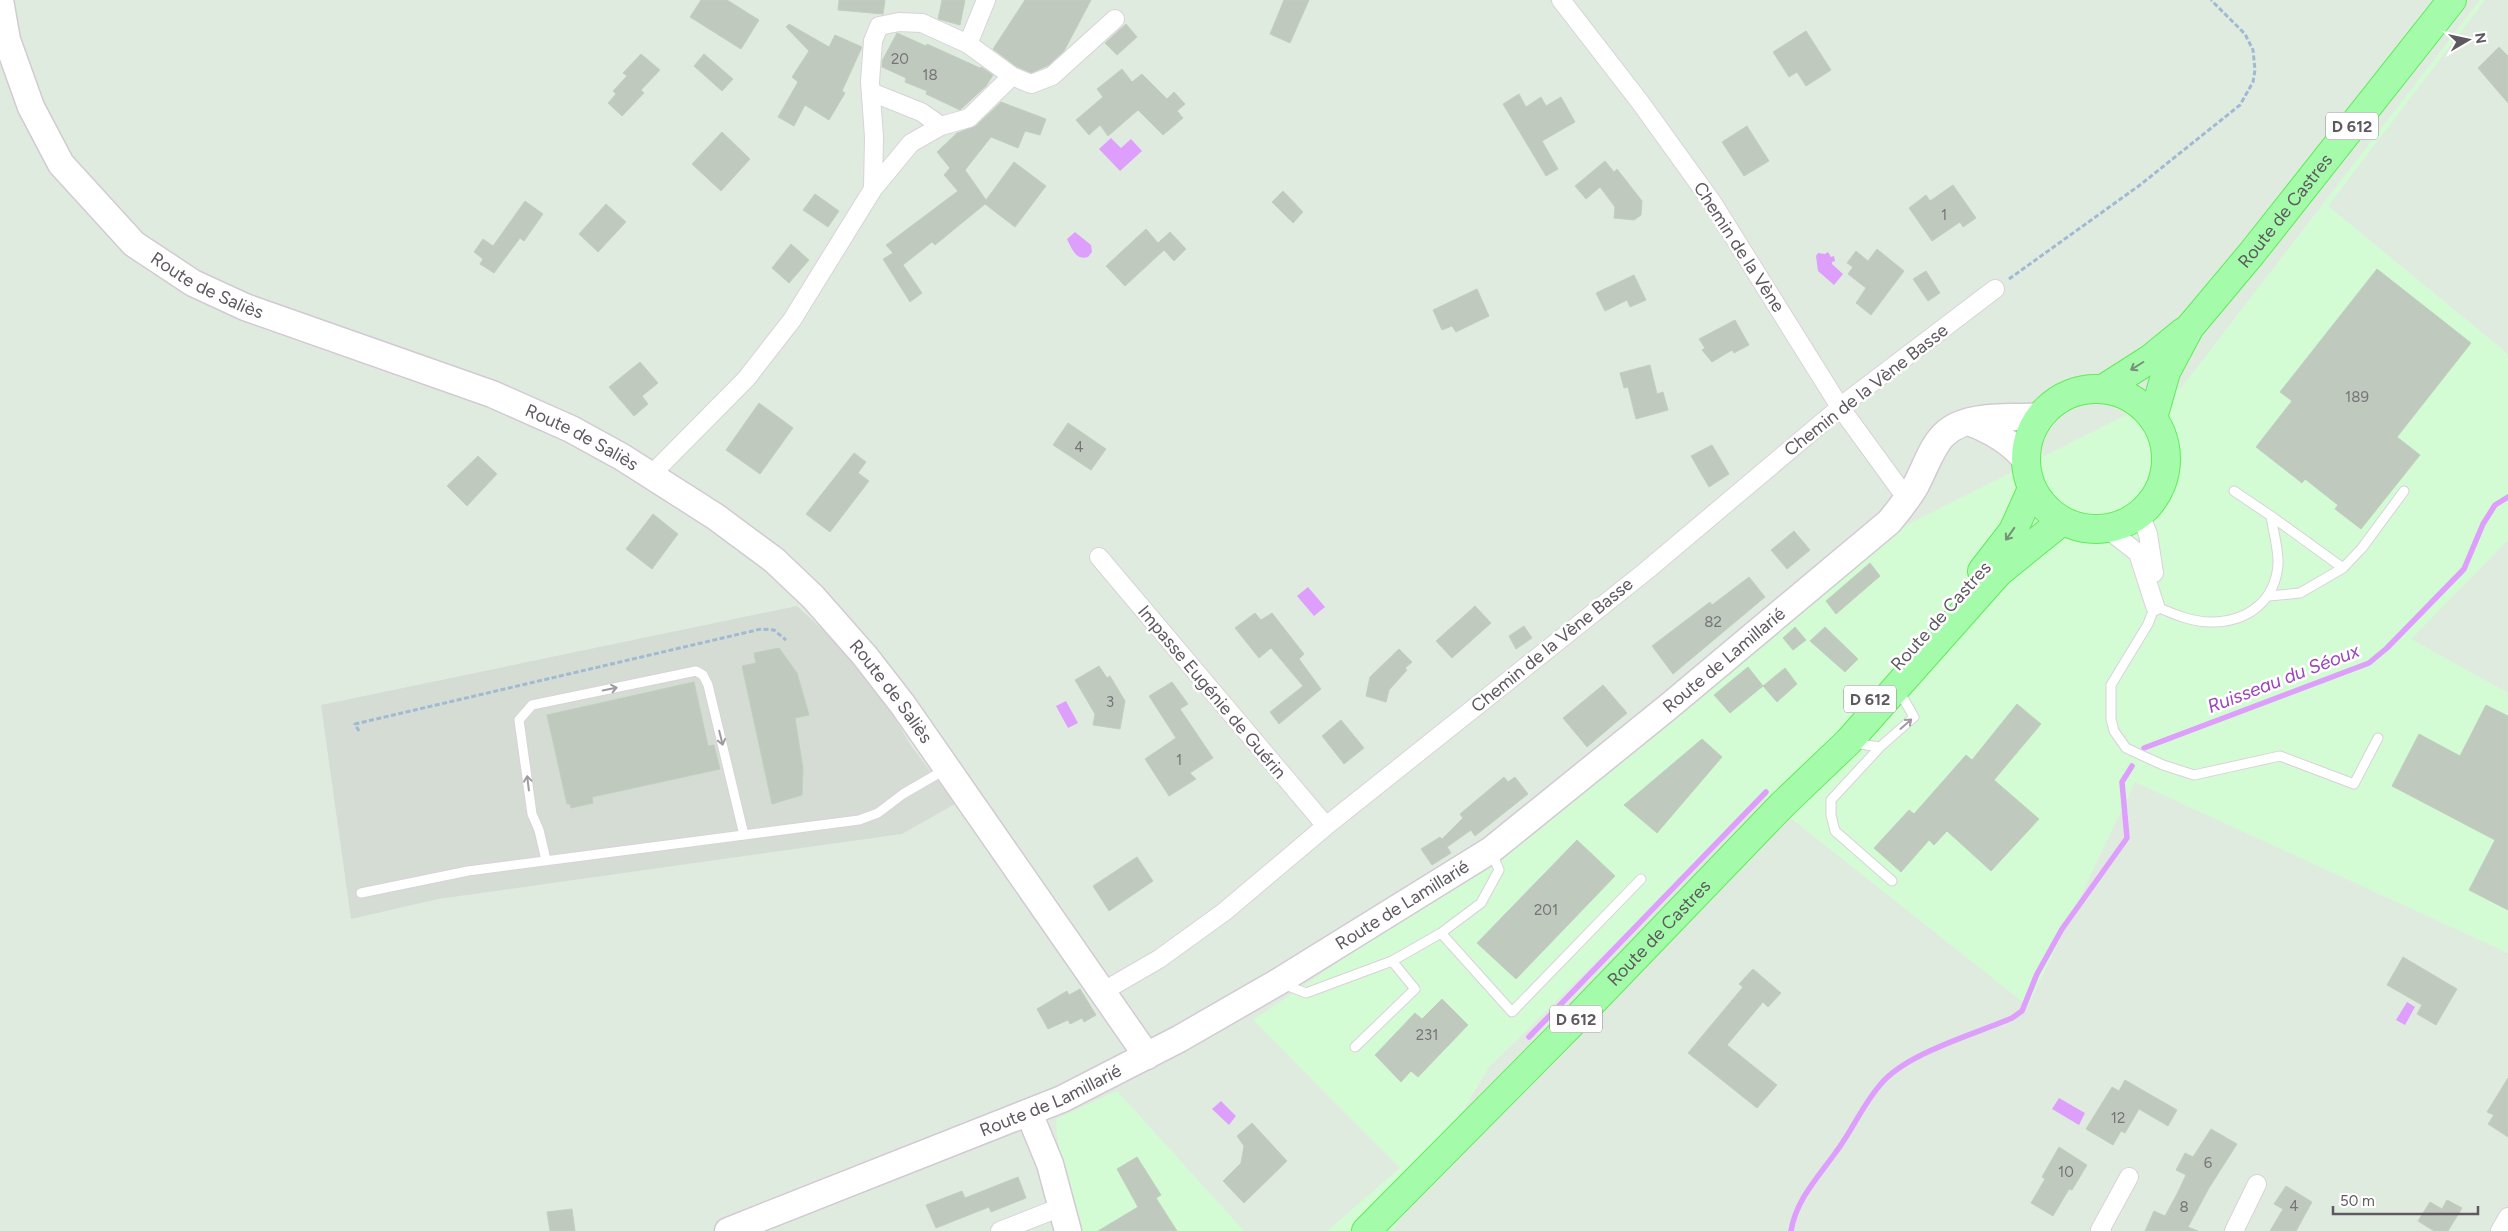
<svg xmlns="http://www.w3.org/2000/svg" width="2508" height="1231" font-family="Figtree,sans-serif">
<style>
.commercial{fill:#d4fcd4}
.industrial{fill:#d5dcd4}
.water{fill:#dd9ffb}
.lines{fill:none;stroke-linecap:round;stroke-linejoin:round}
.stream{stroke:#dd9ffb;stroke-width:5.5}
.building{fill:#bfc9be;stroke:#c0cfbe}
.lane-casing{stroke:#d8d2d9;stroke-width:11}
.street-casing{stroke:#d8d2d9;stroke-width:20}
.secondary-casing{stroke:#d2cad3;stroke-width:29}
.primary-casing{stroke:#60eb59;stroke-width:30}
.path{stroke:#a0bad4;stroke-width:3;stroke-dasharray:5 2.5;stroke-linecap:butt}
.lane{stroke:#fff;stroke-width:9}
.street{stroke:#fff;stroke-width:18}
.secondary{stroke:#fff;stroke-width:26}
.primary{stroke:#a4fcaa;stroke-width:28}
.oneway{stroke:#77917a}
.oneway2{stroke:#9f9ba0}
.labels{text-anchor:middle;stroke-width:5;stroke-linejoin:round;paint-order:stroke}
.number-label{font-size:15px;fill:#777478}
.shield{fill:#fff;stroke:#8f8a90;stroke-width:1}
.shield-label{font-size:16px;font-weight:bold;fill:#5f5860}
.street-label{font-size:18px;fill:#5f5860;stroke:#fff}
.water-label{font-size:19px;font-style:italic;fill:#9e44bd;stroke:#fff}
</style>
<rect width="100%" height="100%" fill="#e0ebe0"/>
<path class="commercial" d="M 2480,0 L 2485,0 L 2328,206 L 2508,354 L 2508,540 L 2411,639 L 2508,693 L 2508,953 L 2135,782 L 2028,1006 L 1764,797 L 1488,1068 L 1393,1231 L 1327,1231 L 1400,1168 L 1253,1020 L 1511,846 L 1897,530 L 2182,387 Z
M 1117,1091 L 1244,1231 L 1064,1231 L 1056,1119 Z"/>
<path class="industrial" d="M 797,606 L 836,642 L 893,715 L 910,744 L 955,804 L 902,834 L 438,899 L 351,919 L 321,705 Z"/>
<path class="water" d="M 1111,138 L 1121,148 L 1131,139 L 1142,151 L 1120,171 L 1099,149 Z
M 1075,232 L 1091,245 L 1092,252 L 1088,257 C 1076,261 1072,249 1067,239 Z
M 1828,252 L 1831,257 L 1834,256 L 1835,261 L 1832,262 L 1832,264 L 1843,274 L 1834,285 L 1818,271 L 1816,256 L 1818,253 L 1825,254 Z
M 1308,587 L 1325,607 L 1314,616 L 1297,596 Z
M 1066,701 L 1078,723 L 1068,728 L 1056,706 Z
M 2407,1002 L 2415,1007 L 2405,1025 L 2396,1020 Z
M 2059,1098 L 2085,1113 L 2079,1125 L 2052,1109 Z
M 1221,1101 L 1236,1116 L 1229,1125 L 1212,1109 Z"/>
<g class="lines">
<path class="stream" d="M 2144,748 L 2369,663 L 2387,648 L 2464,569 L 2483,524 L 2495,505 L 2508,497
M 1529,1037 L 1766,792
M 1791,1231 C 1796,1200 1818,1177 1836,1152 C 1852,1131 1862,1106 1880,1085 C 1906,1053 1973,1035 2012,1018 L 2022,1011 L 2037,974 L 2062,929 L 2127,838 L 2122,782 L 2132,766"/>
</g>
<path class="building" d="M 701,0 L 727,0 L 759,20 L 741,49 L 690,17 Z
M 839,0 L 885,0 L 883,14 L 838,10 Z
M 942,0 L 965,0 L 960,25 L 938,19 Z
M 1025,0 L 1091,0 L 1064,51 L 1049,65 L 1031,73 L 1017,67 L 993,49 Z
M 1284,0 L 1309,0 L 1290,43 L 1270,34 Z
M 789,24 L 829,47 L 835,35 L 862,47 L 842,91 L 845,93 L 829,120 L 805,105 L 794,126 L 778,117 L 798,82 L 792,77 L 809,51 L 786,27 Z
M 1126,24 L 1137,37 L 1117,55 L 1105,43 Z
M 1806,31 L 1831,70 L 1806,86 L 1797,72 L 1789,77 L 1773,52 Z
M 897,33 L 926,46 L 927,44 L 980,68 L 981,67 L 993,75 L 986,86 L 960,110 L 926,94 L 927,91 L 905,82 L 906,78 L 882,67 L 882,61 Z
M 2499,47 L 2508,56 L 2508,103 L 2478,68 Z
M 641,54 L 660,70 L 641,90 L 644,93 L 622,116 L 608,103 L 616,94 L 613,91 L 627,76 L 623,73 Z
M 704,54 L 733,79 L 722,91 L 694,66 Z
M 1122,69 L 1132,82 L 1142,74 L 1167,99 L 1174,92 L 1185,104 L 1177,111 L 1183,118 L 1163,135 L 1138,110 L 1108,136 L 1100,125 L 1089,135 L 1076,120 L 1103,97 L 1097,89 Z
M 1519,94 L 1526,107 L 1541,97 L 1546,106 L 1561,97 L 1575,122 L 1542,141 L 1558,169 L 1546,176 L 1503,104 Z
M 1001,102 L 1046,119 L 1040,135 L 1025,131 L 1018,148 L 991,137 L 965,170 L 986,200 L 1014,162 L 1046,186 L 1015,227 L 985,204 L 935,245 L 932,242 L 903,265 L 922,293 L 910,302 L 883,259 L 893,253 L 886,245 L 958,191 L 944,175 L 950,168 L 937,152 L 957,133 L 976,126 Z
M 1747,126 L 1769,161 L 1744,176 L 1722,142 Z
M 722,132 L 750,159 L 721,191 L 692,164 Z
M 1605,161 L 1614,172 L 1617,169 L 1642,201 L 1641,215 L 1634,220 L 1614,218 L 1615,207 L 1600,187 L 1586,199 L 1575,186 Z
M 1953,185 L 1976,218 L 1963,227 L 1960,222 L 1932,241 L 1909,208 L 1926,195 L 1930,201 Z
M 1283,191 L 1303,212 L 1293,223 L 1272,202 Z
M 815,194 L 839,211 L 828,227 L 803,210 Z
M 525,201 L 543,214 L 524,241 L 520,238 L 494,273 L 480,264 L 483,259 L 474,252 L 483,239 L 493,246 Z
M 606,204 L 626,222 L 598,252 L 579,234 Z
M 1146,229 L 1158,243 L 1170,232 L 1186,249 L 1174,261 L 1164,250 L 1125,286 L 1106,266 Z
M 791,244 L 809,260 L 789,283 L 772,268 Z
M 1877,249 L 1904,271 L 1871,315 L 1856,303 L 1866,288 L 1848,274 L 1853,267 L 1847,263 L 1856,251 L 1868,261 Z
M 2377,269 L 2471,343 L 2397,437 L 2420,455 L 2361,529 L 2335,509 L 2338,505 L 2305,479 L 2302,483 L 2256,447 L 2292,401 L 2280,392 Z
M 1926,271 L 1940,293 L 1928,301 L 1913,279 Z
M 1634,275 L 1646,300 L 1630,307 L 1627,300 L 1605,311 L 1596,293 Z
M 1477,289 L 1489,316 L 1456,332 L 1452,326 L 1442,330 L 1433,310 Z
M 1735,320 L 1749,345 L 1734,353 L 1732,350 L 1712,362 L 1702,350 L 1705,348 L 1699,339 Z
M 640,362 L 658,383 L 642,396 L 648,404 L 634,416 L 609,387 Z
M 1650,365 L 1657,394 L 1663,392 L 1668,410 L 1636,419 L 1628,387 L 1624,388 L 1620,373 Z
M 759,403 L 793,428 L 760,474 L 726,450 Z
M 1068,423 L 1106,449 L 1091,470 L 1053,445 Z
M 1712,445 L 1729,474 L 1709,487 L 1691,456 Z
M 854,453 L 866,462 L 858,473 L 869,481 L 830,532 L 806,514 Z
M 478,456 L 497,474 L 467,506 L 447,486 Z
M 653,514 L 678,534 L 652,569 L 626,549 Z
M 1794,531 L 1810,550 L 1787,569 L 1771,550 Z
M 1870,563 L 1880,576 L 1836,614 L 1826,601 Z
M 1749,577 L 1765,597 L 1673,674 L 1652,646 L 1710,602 L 1712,605 Z
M 1475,606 L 1491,623 L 1452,658 L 1436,641 Z
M 1255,613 L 1261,620 L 1272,613 L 1304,654 L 1299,659 L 1321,689 L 1279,724 L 1270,712 L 1303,686 L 1271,648 L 1259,658 L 1235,628 Z
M 1524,626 L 1532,638 L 1516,649 L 1509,636 Z
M 1795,627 L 1806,640 L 1793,650 L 1783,638 Z
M 1825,627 L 1858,659 L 1845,672 L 1810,641 Z
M 779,648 L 797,673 L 809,715 L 795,718 L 803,769 L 802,795 L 772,804 L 742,666 L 756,663 L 754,653 Z
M 1399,649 L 1412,662 L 1405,668 L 1407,670 L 1389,690 L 1386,702 L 1366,696 L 1370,677 Z
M 1099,666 L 1107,678 L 1110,676 L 1125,701 L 1120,729 L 1093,725 L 1095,714 L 1075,680 Z
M 1748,667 L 1763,686 L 1730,713 L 1714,695 Z
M 1785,668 L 1797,684 L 1777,702 L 1763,686 Z
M 694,682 L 708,746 L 714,745 L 720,769 L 592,797 L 593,803 L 571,808 L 570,804 L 567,804 L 547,715 Z
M 1172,682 L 1188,704 L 1180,709 L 1213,758 L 1190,773 L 1196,779 L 1169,796 L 1145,759 L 1176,738 L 1149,696 Z
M 1603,685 L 1627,713 L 1587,747 L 1563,718 Z
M 2017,704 L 2041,724 L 1994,780 L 2039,819 L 1991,871 L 1947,831 L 1934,845 L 1929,840 L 1901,872 L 1874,848 L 1909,810 L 1914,814 L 1966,755 L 1972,760 Z
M 2486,705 L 2508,716 L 2508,910 L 2469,890 L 2495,840 L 2392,786 L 2419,734 L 2460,756 Z
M 1341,720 L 1364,748 L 1344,764 L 1322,736 Z
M 1702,739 L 1722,757 L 1657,833 L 1624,805 Z
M 1504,777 L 1508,782 L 1515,777 L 1528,794 L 1475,836 L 1471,830 L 1447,847 L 1451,853 L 1432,865 L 1421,849 L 1440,837 L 1442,839 L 1463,818 L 1460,814 Z
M 1577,840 L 1615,876 L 1516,979 L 1477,943 Z
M 1137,857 L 1153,881 L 1109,911 L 1093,886 Z
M 2403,957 L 2457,989 L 2436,1025 L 2417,1014 L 2422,1005 L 2387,985 Z
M 1753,969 L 1781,993 L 1768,1007 L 1763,1002 L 1727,1045 L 1777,1085 L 1757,1108 L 1688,1053 L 1743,987 L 1739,984 Z
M 1080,989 L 1096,1015 L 1084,1022 L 1082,1018 L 1070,1024 L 1068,1020 L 1048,1029 L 1037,1009 L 1067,991 L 1069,995 Z
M 1442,999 L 1468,1025 L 1418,1077 L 1411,1071 L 1401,1082 L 1375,1055 L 1415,1013 L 1422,1019 Z
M 2508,1078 L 2508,1137 L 2488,1124 L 2494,1115 L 2487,1112 Z
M 2125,1080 L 2177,1110 L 2168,1126 L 2139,1109 L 2125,1133 L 2121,1131 L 2113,1145 L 2086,1129 L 2112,1087 L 2119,1091 Z
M 1252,1123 L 1287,1161 L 1244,1203 L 1223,1181 L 1241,1163 L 1244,1146 L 1237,1136 Z
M 2211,1129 L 2237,1144 L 2209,1188 L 2188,1227 L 2198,1231 L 2145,1231 L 2154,1211 L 2165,1216 L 2177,1194 L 2186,1175 L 2176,1170 L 2185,1153 L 2193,1157 Z
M 2059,1147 L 2087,1165 L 2072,1190 L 2069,1189 L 2053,1216 L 2031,1203 L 2045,1179 L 2042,1177 Z
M 1137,1157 L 1161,1195 L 1156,1198 L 1177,1231 L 1098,1231 L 1138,1207 L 1117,1169 Z
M 1018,1177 L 1026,1198 L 991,1212 L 989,1207 L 936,1228 L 926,1205 L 962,1191 L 965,1198 Z
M 2286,1186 L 2312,1202 L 2296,1231 L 2270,1231 L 2283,1209 L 2274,1204 Z
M 2447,1200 L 2462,1208 L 2448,1231 L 2434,1231 L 2418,1221 L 2430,1202 L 2442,1209 Z
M 572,1209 L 575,1231 L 550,1231 L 547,1212 Z"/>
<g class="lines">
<g class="lane-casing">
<path id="lane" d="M 2234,491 L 2271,516 C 2273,531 2279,550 2278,565 C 2275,600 2249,621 2214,622 C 2194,623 2173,614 2155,606 L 2148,624 L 2111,685 L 2111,719 L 2114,731 L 2126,748 L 2163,765 L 2194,775 L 2280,756 L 2354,784 L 2378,738
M 2271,516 L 2343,568
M 2269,596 L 2300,593 L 2343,568 L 2362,548 L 2404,491
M 1853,743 L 1880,747 L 1914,717 L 1899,691
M 1880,747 L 1831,800 L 1831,815 L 1835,831 L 1892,881
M 546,860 L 539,830 L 532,814 L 519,720 L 532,705 L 696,671 L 703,675 L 708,685 L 744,835
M 361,893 L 468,871 L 859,820 L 878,813 L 903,794 L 946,769
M 1441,933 L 1512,1012 L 1641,879
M 1283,984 L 1306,993 L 1392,961 L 1441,933 L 1481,903 L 1499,870 L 1492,853
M 1355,1047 L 1415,989 L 1392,961"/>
</g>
<g class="street-casing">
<path id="street" d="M 1561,0 L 1640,102 L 1712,202 L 1840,407 L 1907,499
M 968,44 L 986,0
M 871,92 L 921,112 L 941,126
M 873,189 L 911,143 L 941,126 L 969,118 L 1012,76
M 650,476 L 746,379 L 792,320 L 873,189 L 874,137 L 870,82 L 873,41 L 879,26 L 899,22 L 922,23 L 968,44 L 1012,76 L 1031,84 L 1052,76 L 1115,19
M 2140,515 L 2148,534 L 2154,573
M 2106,528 L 2138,553 L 2155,606
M 1099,557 L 1326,826
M 1102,992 L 1159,959 L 1224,912 L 1326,826 L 1646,571 L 1849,400 L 1995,289
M 1000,1231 L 1061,1207
M 2102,1231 L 2100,1230 L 2129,1177
M 2234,1231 L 2257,1184
M 2500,1231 L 2508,1217"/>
</g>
<g class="secondary-casing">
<g id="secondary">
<path id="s1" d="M 0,0 L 7,40 L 31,107 L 61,164 L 134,244 L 193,283 L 245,307 L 492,394 L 571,429 L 622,457 L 716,517 L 774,560 L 813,597 L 865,656 L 903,705 L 1147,1056"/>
<path d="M 1969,422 C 1990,430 2009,440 2024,458"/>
<path d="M 1029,1113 L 1050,1164 L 1068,1231"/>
<path id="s2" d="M 728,1231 L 1062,1099 L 1179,1039 L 1278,982 L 1491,850 L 1668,707 L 1889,522 C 1899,510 1908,499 1916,485 C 1934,450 1936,425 1981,419 C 2000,416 2020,418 2039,416"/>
</g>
</g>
<g class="primary-casing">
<g id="primary">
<circle cx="2096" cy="459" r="70"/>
<path d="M 2103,389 L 2150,359 L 2183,332"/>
<path id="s3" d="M 2153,418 L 2166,372 L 2190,327 L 2252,253 L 2452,0"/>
<path d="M 1982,571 L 2013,531 L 2031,491"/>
<path id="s4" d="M 1366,1231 L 1577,1018 L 1783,804 L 1848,742 L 1999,572 L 2062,521"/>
</g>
</g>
<path class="path" d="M 2009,279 L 2140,185 L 2240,105 L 2253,82 L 2255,70 L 2253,50 L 2245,34 L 2211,0
M 359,731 L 355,724 L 761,629 L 774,630 L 786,640"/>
<use href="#lane" class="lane"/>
<use href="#street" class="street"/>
<use href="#secondary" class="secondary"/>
<use href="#primary" class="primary"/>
</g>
<defs><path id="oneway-shaft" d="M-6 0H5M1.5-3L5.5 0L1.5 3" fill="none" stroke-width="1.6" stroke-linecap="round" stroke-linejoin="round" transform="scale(1.25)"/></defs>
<g class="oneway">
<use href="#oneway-shaft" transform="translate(2137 366) rotate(148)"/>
<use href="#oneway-shaft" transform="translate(2010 534) rotate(125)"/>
</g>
<g class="oneway2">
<use href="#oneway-shaft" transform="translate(610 689) rotate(-12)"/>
<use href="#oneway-shaft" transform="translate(1906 724) rotate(-41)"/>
<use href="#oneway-shaft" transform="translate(721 738) rotate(76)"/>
<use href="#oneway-shaft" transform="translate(528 783) rotate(-97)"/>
</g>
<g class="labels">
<g class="number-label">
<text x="900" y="64">20</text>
<text x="930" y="80">18</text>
<text x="1944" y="220">1</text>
<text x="2357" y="402">189</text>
<text x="1079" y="452">4</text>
<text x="1713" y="627">82</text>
<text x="1110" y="707">3</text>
<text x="1179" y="765">1</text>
<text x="1546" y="915">201</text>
<text x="1427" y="1040">231</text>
<text x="2118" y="1123">12</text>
<text x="2208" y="1168">6</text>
<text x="2066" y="1177">10</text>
<text x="2294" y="1211">4</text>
<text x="2184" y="1212">8</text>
</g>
<g class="shield">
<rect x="2326" y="112.5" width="52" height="27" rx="4"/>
<rect x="1844" y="685.5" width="52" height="27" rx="4"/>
<rect x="1550" y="1005.5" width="52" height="27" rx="4"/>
</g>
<g class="shield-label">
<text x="2352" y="132">D 612</text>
<text x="1870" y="705">D 612</text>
<text x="1576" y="1025">D 612</text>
</g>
<g class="street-label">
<text dy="6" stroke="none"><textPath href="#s3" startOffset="249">Route de Castres</textPath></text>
<text transform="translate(1739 247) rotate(57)" y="6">Chemin de la Vène</text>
<text dy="6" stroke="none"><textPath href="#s1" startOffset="369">Route de Saliès</textPath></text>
<text transform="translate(1866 390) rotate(-38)" y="6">Chemin de la Vène Basse</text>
<text dy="6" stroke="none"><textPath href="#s1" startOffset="774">Route de Saliès</textPath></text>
<text transform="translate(1941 616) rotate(-48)" y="6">Route de Castres</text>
<text transform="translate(1552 645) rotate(-39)" y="6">Chemin de la Vène Basse</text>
<text dy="6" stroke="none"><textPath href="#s2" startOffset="1156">Route de Lamillarié</textPath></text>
<text dy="6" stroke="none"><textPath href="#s1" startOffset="1179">Route de Saliès</textPath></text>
<text transform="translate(1212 692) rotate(50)" y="6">Impasse Eugénie de Guérin</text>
<text dy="6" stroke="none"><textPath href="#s2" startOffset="751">Route de Lamillarié</textPath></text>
<text dy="6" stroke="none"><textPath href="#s4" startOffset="418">Route de Castres</textPath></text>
<text dy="6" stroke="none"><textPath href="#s2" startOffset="348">Route de Lamillarié</textPath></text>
</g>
<g class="water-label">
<text transform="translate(2283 678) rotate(-21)" y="7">Ruisseau du Séoux</text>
</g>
</g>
<g transform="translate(2468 40) rotate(81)" stroke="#ffffff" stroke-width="4" paint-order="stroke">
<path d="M0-4L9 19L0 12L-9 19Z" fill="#5f5860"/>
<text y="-8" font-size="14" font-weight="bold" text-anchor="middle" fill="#5f5860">N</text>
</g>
<path d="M2333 1206v8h145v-8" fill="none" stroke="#5f5860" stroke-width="2.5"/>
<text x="2340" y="1206" font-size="15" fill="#5f5860" stroke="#ffffff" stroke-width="4" paint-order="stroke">50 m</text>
</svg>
